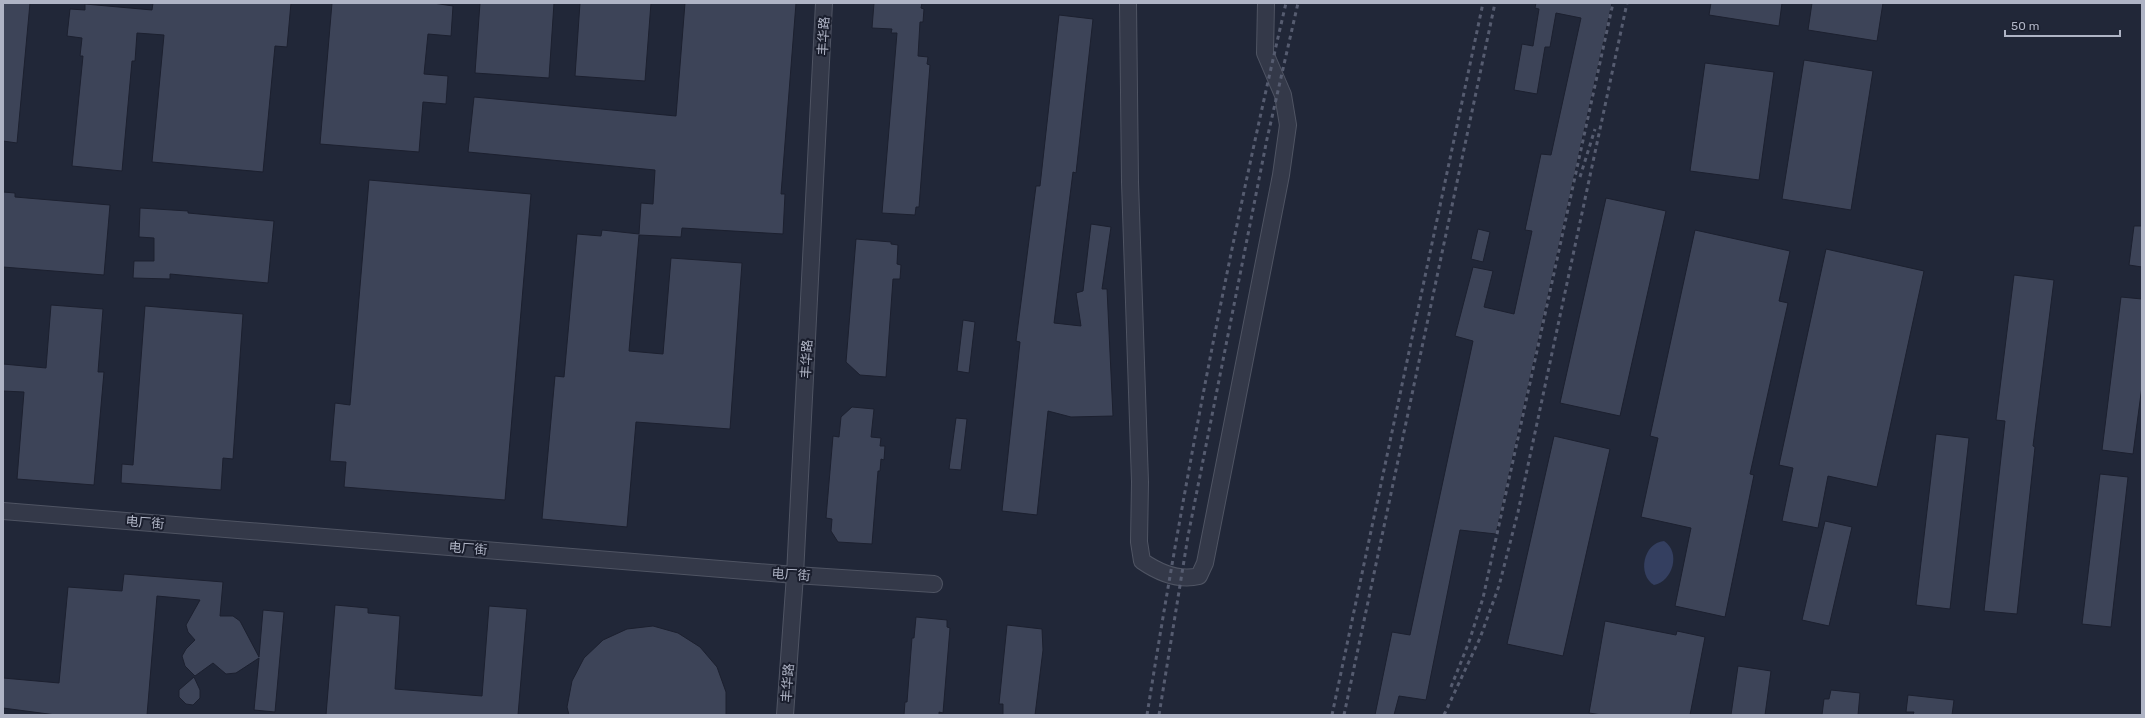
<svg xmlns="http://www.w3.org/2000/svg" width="2145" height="718" font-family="Rubik,'Noto Sans SC',sans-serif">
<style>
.water{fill:#343f60}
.building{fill:#3d4458;stroke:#1c202f}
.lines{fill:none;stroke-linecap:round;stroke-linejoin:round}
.minor-casing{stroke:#4f5463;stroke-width:18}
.minor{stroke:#343949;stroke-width:16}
.rail{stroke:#565c70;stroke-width:3;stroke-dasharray:4 4;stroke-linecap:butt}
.labels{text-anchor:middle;stroke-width:4;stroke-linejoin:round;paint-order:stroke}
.street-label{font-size:13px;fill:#afb4c5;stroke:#1a1e2d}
</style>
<rect width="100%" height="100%" fill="#212738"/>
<path class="water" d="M 1664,541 C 1681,552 1673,581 1654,585 C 1637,575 1643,543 1664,541 Z"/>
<path class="building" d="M 3,3 L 30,3 L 17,143 L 3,141 Z
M 153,3 L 291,3 L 287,47 L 275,46 L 263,172 L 152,162 L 164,35 L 137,33 L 135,61 L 132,61 L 122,171 L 72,166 L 83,56 L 80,56 L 82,38 L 67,36 L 70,9 L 85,10 L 85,4 L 152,10 Z
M 332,3 L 433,3 L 453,6 L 451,36 L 428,34 L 424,74 L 448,76 L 446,104 L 423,102 L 419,152 L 320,144 Z
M 480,3 L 554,3 L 549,78 L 475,73 Z
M 580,3 L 651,3 L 645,81 L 575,76 Z
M 685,3 L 796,3 L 781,194 L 785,194 L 783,234 L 682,228 L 681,237 L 639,235 L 629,351 L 663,354 L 671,258 L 742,263 L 730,429 L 636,422 L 627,527 L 542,519 L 555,376 L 564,377 L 577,234 L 601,236 L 602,230 L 639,234 L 641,203 L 653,204 L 655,170 L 468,152 L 474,97 L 676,116 Z
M 874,3 L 922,3 L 921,8 L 924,9 L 923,22 L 920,22 L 918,56 L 928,57 L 927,64 L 930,65 L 919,207 L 916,207 L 915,215 L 882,213 L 897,33 L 891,33 L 892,29 L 872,28 Z
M 1536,3 L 1612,3 L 1496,534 L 1460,530 L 1426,700 L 1399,696 L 1394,715 L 1375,715 L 1392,632 L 1410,635 L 1473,341 L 1455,336 L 1473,267 L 1493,271 L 1484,307 L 1514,314 L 1532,231 L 1525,230 L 1541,154 L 1551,155 L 1581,18 L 1556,13 L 1550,47 L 1545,47 L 1537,94 L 1514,90 L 1522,44 L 1533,46 L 1539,9 L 1535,8 Z
M 1711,3 L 1782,3 L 1779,26 L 1709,15 Z
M 1812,3 L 1883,3 L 1877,41 L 1808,30 Z
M 1059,15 L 1093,19 L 1076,173 L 1073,172 L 1054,323 L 1081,326 L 1076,293 L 1083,291 L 1091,224 L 1111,227 L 1102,289 L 1107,289 L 1113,416 L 1071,417 L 1048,411 L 1037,515 L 1002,511 L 1020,342 L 1016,341 L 1036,186 L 1040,186 Z
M 1804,60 L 1873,71 L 1851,210 L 1782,199 Z
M 1705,63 L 1774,72 L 1759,180 L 1690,171 Z
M 369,180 L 531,194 L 505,500 L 344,487 L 346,462 L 330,461 L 335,403 L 350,405 Z
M 3,192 L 15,193 L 15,197 L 110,205 L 104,275 L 3,267 Z
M 1606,198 L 1666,211 L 1620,416 L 1560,403 Z
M 140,208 L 188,211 L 188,213 L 274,221 L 268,283 L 170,274 L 170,279 L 133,278 L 134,261 L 154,261 L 154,238 L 139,237 Z
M 2134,226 L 2142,226 L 2142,267 L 2129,265 Z
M 1478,229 L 1490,232 L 1483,262 L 1471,259 Z
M 1695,230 L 1790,251 L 1779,301 L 1788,303 L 1750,474 L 1754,475 L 1725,617 L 1675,606 L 1691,528 L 1641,517 L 1658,438 L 1650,436 Z
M 856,239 L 891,242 L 891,244 L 898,245 L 897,264 L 901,265 L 900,279 L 893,279 L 886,377 L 860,375 L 846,362 Z
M 1826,249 L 1924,271 L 1877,487 L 1828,476 L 1818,528 L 1782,521 L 1793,468 L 1779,465 Z
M 2014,275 L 2054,280 L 2033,446 L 2035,447 L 2017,614 L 1984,611 L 2005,421 L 1996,420 Z
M 2121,297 L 2142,299 L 2142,386 L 2133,454 L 2102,450 Z
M 51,305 L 103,309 L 98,372 L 104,372 L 94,485 L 17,479 L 24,392 L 3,391 L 3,364 L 46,368 Z
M 145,306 L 243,314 L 233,459 L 223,458 L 221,490 L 121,483 L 122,464 L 133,465 Z
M 963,320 L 975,322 L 969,373 L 957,371 Z
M 852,407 L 874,409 L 871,437 L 881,438 L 880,446 L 885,446 L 884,460 L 881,459 L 880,471 L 878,471 L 872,544 L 838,542 L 831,531 L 832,519 L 826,518 L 833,436 L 839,437 L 841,417 Z
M 956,418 L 967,419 L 961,470 L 949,469 Z
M 1936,434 L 1969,438 L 1950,609 L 1916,605 Z
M 1554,436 L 1610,449 L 1563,656 L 1507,644 Z
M 2100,474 L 2128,477 L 2111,627 L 2082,624 Z
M 1825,521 L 1852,527 L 1829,626 L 1802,620 Z
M 124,574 L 223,582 L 220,616 L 233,616 L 240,621 L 259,657 L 263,610 L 284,612 L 275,712 L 254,710 L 259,658 L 236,673 L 226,674 L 213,663 L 195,676 L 185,666 L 182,656 L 186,649 L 195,640 L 188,632 L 186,625 L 200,600 L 157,596 L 147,715 L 56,715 L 3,708 L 3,678 L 59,683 L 68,587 L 122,591 Z
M 335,605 L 368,608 L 368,613 L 400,616 L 395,689 L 482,696 L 489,606 L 527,609 L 518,715 L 326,715 Z
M 916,617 L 947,620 L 947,627 L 950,628 L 943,713 L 939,712 L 939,715 L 904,715 L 905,702 L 907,702 L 912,638 L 914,638 Z
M 1605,621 L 1676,635 L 1677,631 L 1705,637 L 1690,715 L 1602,715 L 1589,713 Z
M 1007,625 L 1042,629 L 1043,650 L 1035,715 L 1003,715 L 1003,704 L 999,704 Z
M 653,626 L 678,633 L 700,647 L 717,667 L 726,692 L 726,715 L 569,715 L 567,707 L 572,681 L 584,658 L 603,640 L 627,629 Z
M 1738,666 L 1771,671 L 1765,715 L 1731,715 Z
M 194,677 L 200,690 L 200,698 L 193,705 L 186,704 L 179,697 L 179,690 Z
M 1831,690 L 1860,693 L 1858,715 L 1822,715 L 1824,699 L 1829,699 Z
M 1908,695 L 1954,700 L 1952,715 L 1913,715 L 1914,712 L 1906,712 Z"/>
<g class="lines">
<g class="minor-casing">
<path id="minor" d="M 1128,3 L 1130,182 L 1140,482 L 1139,542 L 1142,561 C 1158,572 1179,581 1199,576 L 1205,563 L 1281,175 L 1288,125 L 1283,95 L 1265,53 L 1266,3
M 3,511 L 795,575 L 934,584
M 785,715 L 795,575 L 824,3"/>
</g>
<use href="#minor" class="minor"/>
<path class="rail" d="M 1580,177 L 1595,129
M 1451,687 L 1469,642 L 1483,598 L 1613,3
M 1147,715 C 1185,476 1231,239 1286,3
M 1159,715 L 1188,536 L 1267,139 L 1298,3
M 1332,715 L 1483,3
M 1344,715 L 1495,3
M 1444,715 L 1480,638 L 1499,586 L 1518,512 L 1627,3"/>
</g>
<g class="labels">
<g class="street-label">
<text transform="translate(823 36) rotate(-87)" y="5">丰华路</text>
<text transform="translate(806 359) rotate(-87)" y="5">丰华路</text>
<text transform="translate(145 522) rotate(5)" y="5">电厂街</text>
<text transform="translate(468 548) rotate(5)" y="5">电厂街</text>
<text transform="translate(791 574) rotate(4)" y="5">电厂街</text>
<text transform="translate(787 683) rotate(-86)" y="5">丰华路</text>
</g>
</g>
<rect width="2145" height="718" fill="none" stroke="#afb4c5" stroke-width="8"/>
<path d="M2005 30v6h115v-6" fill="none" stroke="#afb4c5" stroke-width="2"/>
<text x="2011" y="30" font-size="12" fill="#afb4c5" stroke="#1a1e2d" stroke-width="3" paint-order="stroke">50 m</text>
</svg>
